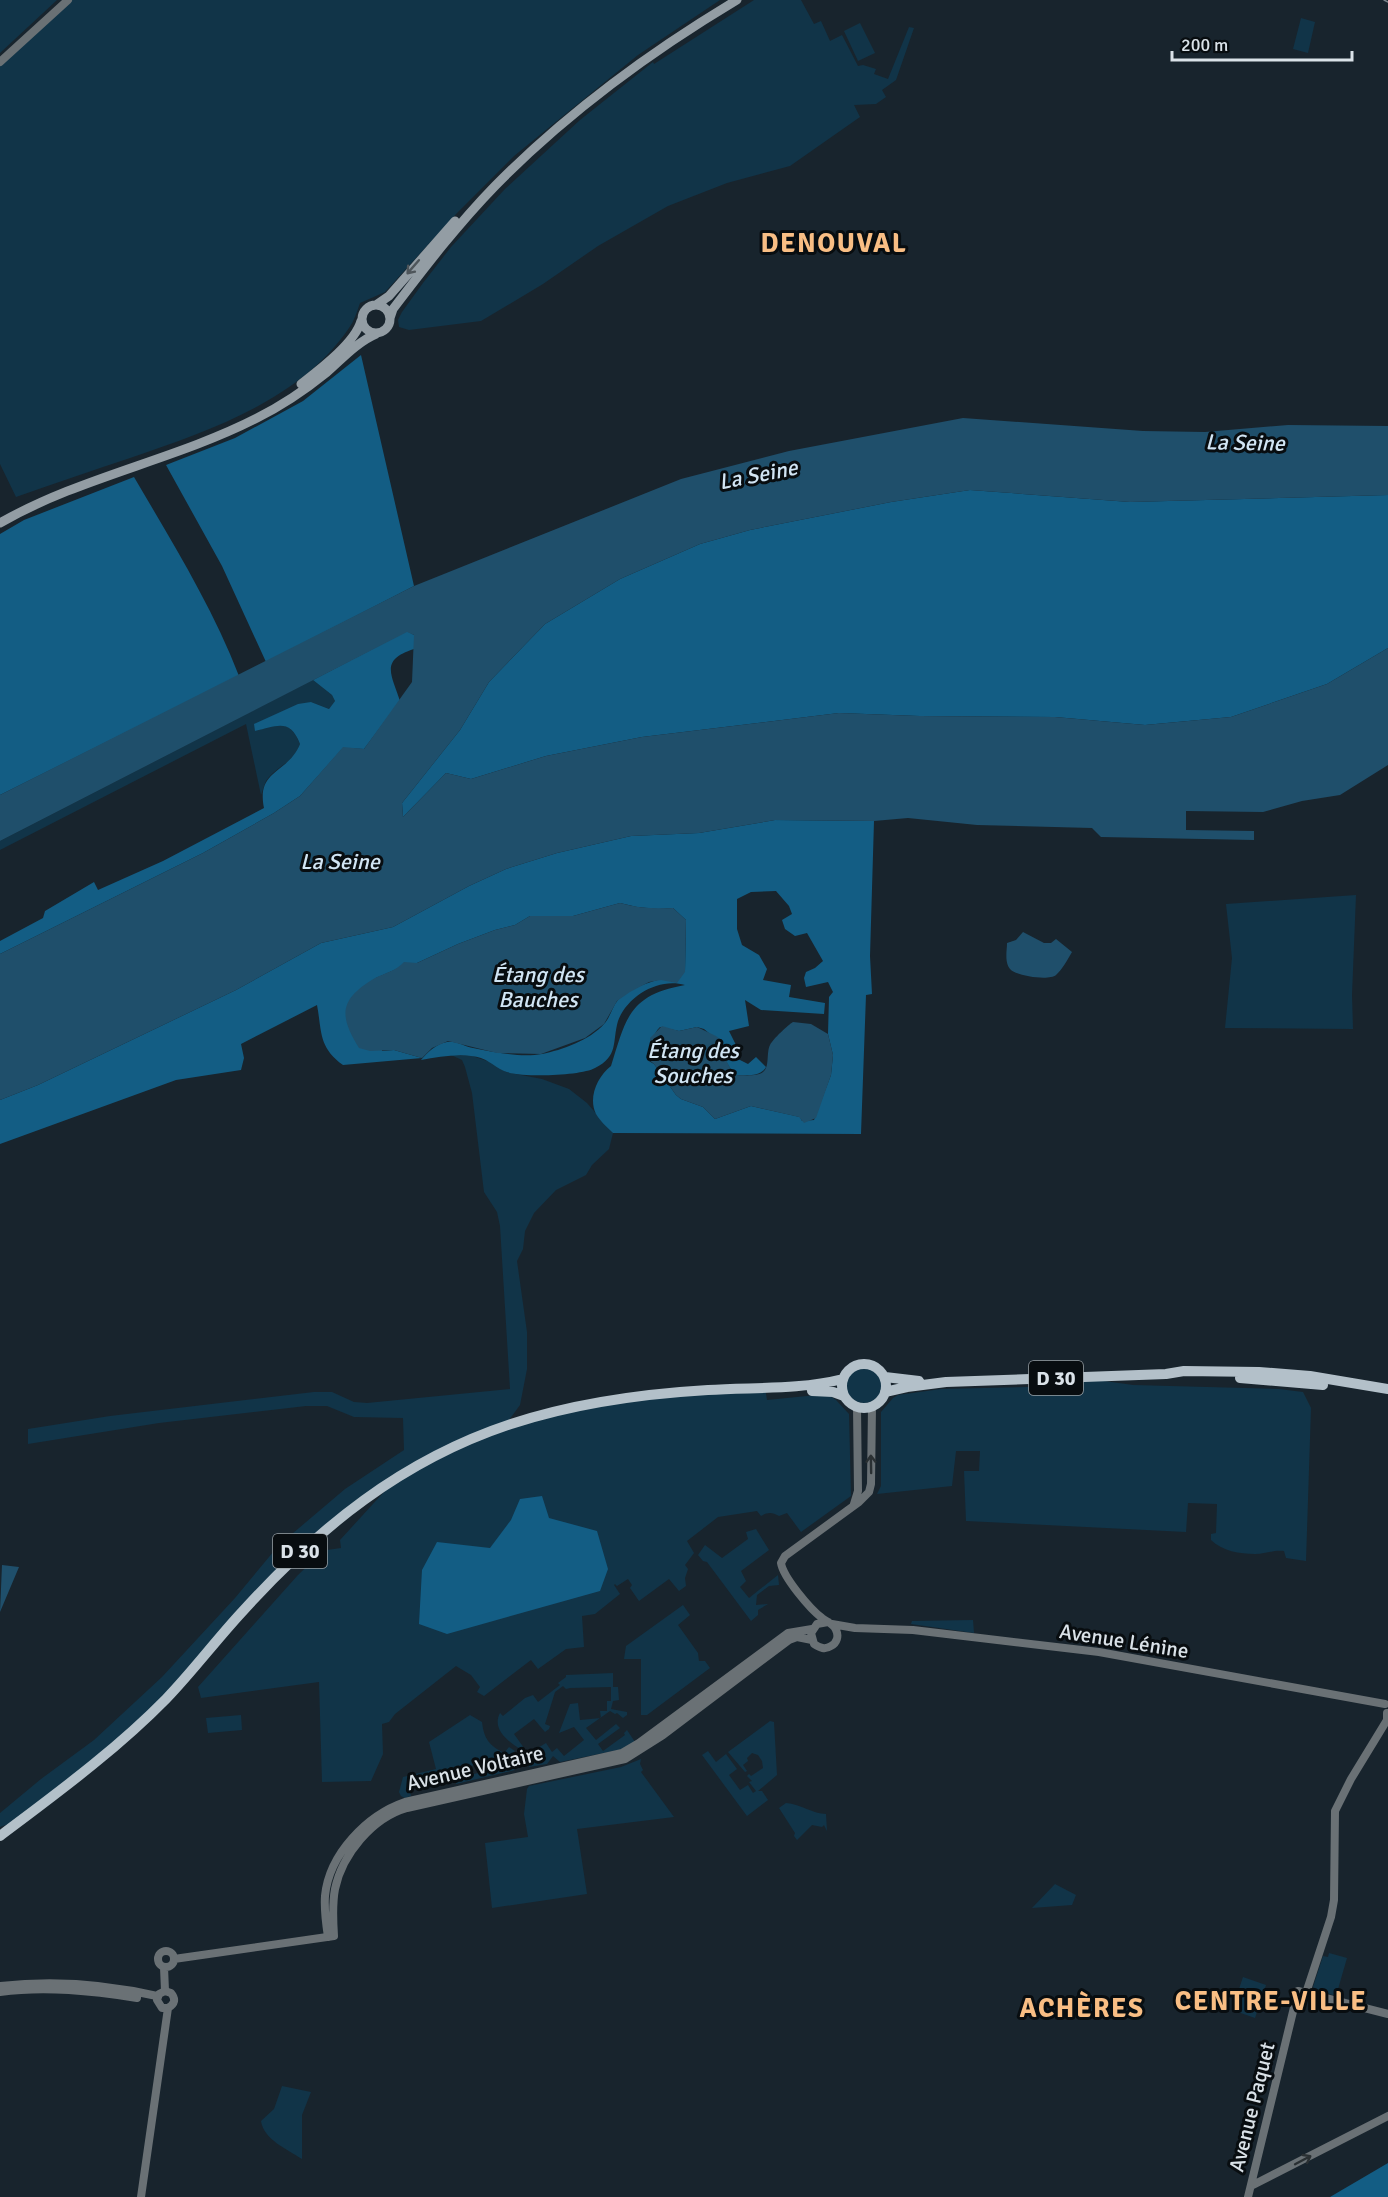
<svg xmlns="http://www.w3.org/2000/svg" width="1388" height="2197" font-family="Signika,sans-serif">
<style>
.green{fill:#113448}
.forest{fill:#135d84;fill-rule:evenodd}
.water{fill:#1f4f6b}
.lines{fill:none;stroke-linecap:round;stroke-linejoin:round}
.tertiary{stroke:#6a7175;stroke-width:8}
.secondary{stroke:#939da4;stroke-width:9}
.primary{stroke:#b3c0c9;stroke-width:10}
.rail{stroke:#7b858c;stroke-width:1.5}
.oneway{stroke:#4e555a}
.oneway2{stroke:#2a3033}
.labels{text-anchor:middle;stroke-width:6;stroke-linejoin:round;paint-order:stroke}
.shield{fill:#080d10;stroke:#9ba2a7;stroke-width:1.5}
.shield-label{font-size:20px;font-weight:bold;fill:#dae2e8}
.street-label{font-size:21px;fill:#dae2e8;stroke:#080d10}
.water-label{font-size:22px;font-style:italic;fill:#d1e5f4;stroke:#080d10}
.district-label{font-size:27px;font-weight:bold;letter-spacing:1.5px;fill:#f9be84;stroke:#080d10}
</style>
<rect width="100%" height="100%" fill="#18242d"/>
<path class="green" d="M 0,0 L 57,0 L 0,53 Z
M 68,0 L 720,0 L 638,55 L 514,156 L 457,213 L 385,292 L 360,303 C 357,312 354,321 349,328 C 300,400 211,430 133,457 C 94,470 55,483 16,497 L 0,464 L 0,62 Z
M 754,0 L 801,0 L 814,24 L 821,21 L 830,41 L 842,35 L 858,66 L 863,65 L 876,69 L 874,74 L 888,79 L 909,27 L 914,28 L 896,80 L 882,90 L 886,97 L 876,104 L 854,105 L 860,117 L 790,166 L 727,183 L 668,206 L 598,246 L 543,284 L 481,321 L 409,330 L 399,327 L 398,320 L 402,312 L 423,283 L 451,247 L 505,189 L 580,120 L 653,62 L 654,64 Z
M 1301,18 L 1315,22 L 1308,53 L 1293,49 Z
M 860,23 L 875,53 L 858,61 L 844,31 Z
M 313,680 L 332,695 L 335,701 L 329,709 L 311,702 L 261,729 C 280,722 292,723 300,744 C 292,765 277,765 266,781 C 264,785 263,790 261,795 L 246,724 L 0,850 L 0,841 Z
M 1356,895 L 1352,995 L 1353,1029 L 1225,1028 L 1232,958 L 1226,904 Z
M 451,1055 L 472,1056 L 493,1063 L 506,1072 L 542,1079 L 569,1089 L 587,1103 L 613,1133 L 609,1149 L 592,1165 L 586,1175 L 556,1190 L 534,1213 L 525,1231 L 523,1249 L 517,1261 L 527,1332 L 527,1369 L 520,1405 L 509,1420 L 575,1403 L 765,1388 L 767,1400 L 827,1394 L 836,1400 L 849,1414 L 851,1496 L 801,1532 L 787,1513 L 779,1516 C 772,1512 768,1512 761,1516 L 757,1511 L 718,1517 L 687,1541 L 694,1553 L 685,1565 L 688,1569 L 685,1578 L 686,1586 L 679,1591 L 669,1579 L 639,1601 L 630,1588 L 632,1585 L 628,1579 L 617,1586 L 615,1584 L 614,1585 L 620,1594 L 595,1614 L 582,1616 L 584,1647 L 566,1649 L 538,1669 L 531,1660 L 484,1696 L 477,1692 L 480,1687 L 471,1675 L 456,1666 L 395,1714 L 389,1722 L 382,1724 L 383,1754 L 371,1781 L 322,1782 L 319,1682 L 201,1698 L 198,1687 L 298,1575 L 321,1553 L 327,1550 L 341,1548 L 340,1540 L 394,1481 L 314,1539 L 168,1698 L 23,1819 L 0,1827 L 0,1813 L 41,1779 L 94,1740 L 162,1677 L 235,1598 L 279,1545 L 345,1489 L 404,1450 L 403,1418 L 354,1417 L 327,1406 L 306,1406 L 159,1423 L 28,1444 L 28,1429 L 110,1416 L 314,1392 L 332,1392 L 354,1402 L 367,1403 L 510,1389 L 500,1226 L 497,1212 L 484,1192 L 472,1093 L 465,1067 L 462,1060 Z
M846 1385a18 18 0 1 1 36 0a18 18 0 1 1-36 0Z
M 1076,1377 L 1133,1385 L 1279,1389 L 1303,1392 L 1311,1408 L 1306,1561 L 1286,1558 L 1284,1551 C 1272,1550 1266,1554 1255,1554 C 1240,1554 1222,1551 1211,1540 L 1211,1534 L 1216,1533 L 1217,1504 L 1188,1503 L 1186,1532 L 966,1521 L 964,1471 L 979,1471 L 980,1451 L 956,1451 L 952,1486 L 877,1494 L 881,1486 L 881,1412 L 893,1398 L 898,1395 L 941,1389 L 1077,1386 Z
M 756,1529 L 769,1550 L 741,1571 L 746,1581 L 740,1587 L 749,1598 L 778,1575 L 779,1585 L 769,1586 L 757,1595 L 756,1605 L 768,1604 L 758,1610 L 758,1615 L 751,1621 L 707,1562 L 703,1561 L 698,1555 L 705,1545 L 722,1558 L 748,1539 L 746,1532 Z
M 683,1605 L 690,1615 L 678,1625 L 698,1653 L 699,1661 L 705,1661 L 710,1668 L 647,1715 L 641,1715 L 641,1659 L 624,1659 L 626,1646 Z
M 973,1620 L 974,1633 L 911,1624 L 912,1621 Z
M 613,1673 L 613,1687 L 618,1687 L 619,1700 L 613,1701 L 611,1709 L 627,1712 L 627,1715 L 623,1718 L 617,1713 L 615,1714 L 610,1711 L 586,1728 L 596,1740 L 616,1724 L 620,1728 L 598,1744 L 603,1751 L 625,1735 L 624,1733 L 627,1730 L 635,1742 L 623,1749 L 560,1762 L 553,1756 L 547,1764 L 529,1767 L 529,1763 L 539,1755 L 536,1749 L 546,1743 L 552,1752 L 557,1748 L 564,1756 L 584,1740 L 574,1727 L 559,1733 L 570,1704 L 578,1703 L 580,1720 L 601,1718 L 600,1711 L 607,1711 L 607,1701 L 611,1701 L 611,1687 L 570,1688 L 566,1689 L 563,1686 L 555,1692 L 545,1724 L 550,1726 L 549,1729 L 545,1732 L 534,1719 L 514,1734 L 524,1748 L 522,1750 C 510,1743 491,1730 500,1713 L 503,1716 L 525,1698 L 533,1695 L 538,1702 L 560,1685 L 558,1683 L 566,1677 L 566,1675 Z
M 241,1715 L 242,1730 L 208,1733 L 206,1718 Z
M 470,1715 L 482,1722 C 484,1739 489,1745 504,1753 L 509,1747 L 515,1751 L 511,1755 L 515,1770 L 456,1784 L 455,1778 L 511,1766 L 509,1758 L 451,1770 L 451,1773 L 408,1782 L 411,1796 L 405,1798 L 401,1796 L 399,1792 L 403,1777 L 436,1769 L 429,1742 Z
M 770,1721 L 774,1722 L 777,1775 L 758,1791 L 762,1791 L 768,1800 L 747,1816 L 702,1755 L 708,1751 L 716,1762 L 726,1754 L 737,1769 L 729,1775 L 740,1790 L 748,1785 L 753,1793 L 756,1791 L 749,1782 L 752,1781 L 747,1776 L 749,1774 L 751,1776 L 763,1768 L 762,1761 L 758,1755 L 752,1753 L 747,1758 L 748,1761 L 743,1765 L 747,1771 L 745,1772 L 728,1752 Z
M 641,1759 L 640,1764 L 643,1770 L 641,1772 L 674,1817 L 577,1829 L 587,1894 L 492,1908 L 485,1843 L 528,1837 L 524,1814 L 527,1789 L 529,1786 L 621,1767 Z
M 786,1803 C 801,1804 813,1814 826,1814 L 827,1831 L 824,1825 L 822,1827 L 812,1825 L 797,1840 L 794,1836 L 795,1833 L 779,1808 Z
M 1055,1884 L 1076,1895 L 1072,1905 L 1032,1908 Z
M 1329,1953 L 1347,1958 L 1336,1996 L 1319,1991 L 1313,1987 L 1323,1956 L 1328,1957 Z
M 1243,1977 L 1266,1985 L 1255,2018 L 1232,2010 Z
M 1084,1993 L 1092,1996 L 1090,2002 L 1094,2008 L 1091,2018 L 1067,2014 L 1065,2005 Z
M 282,2086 L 311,2092 L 302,2115 L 302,2159 C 287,2149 264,2140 261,2121 L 274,2109 Z"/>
<path class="forest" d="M 361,355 L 414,586 L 266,662 L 222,566 L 166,465 L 235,438 L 303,401 Z
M 134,477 C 172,542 212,606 239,676 L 0,795 L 0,534 L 24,520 Z
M 970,490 L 1130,502 L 1388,495 L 1388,648 L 1327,684 L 1231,717 L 1145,725 L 1055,717 L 919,716 L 839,713 L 642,737 L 546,756 L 471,779 L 446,773 L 403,817 L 402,803 L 460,730 L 489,682 L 545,624 L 620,579 L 700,544 L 750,530 L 891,502 Z
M 407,631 L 414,635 L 414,649 C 379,660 392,675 400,701 L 364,749 L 343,748 L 300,796 L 274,813 L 203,853 L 0,954 L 0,941 L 43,918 L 45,911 L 94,882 L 98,890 L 163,861 L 264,808 C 256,769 288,774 300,744 C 290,718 277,726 255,731 L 254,724 L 298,704 L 311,702 L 329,709 L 335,701 L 332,695 L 313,680 Z
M 775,820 L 874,821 L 870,956 L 872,994 L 866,995 L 861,1134 L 613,1133 C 607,1127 600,1121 596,1114 C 588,1098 597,1077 611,1066 C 626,1018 629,995 685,985 C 659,977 627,996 618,1021 C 612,1042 619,1056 595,1068 C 581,1076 519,1078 504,1071 C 493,1066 486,1057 471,1056 C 456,1054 437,1057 421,1060 C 428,1052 436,1044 447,1042 C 455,1040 466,1047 473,1048 C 494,1052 521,1058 542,1054 C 562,1050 590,1040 604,1024 C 610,1018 612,1007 618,1000 C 635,983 663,980 685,971 L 686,920 L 673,908 L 658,909 L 637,907 L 620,903 L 573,916 L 530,916 L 515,925 L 495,930 L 458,944 L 417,963 L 404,963 L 399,968 L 376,978 L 382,1051 L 394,1050 L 422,1058 L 343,1065 C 318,1047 322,1031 317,1005 L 241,1044 L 244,1058 L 241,1070 L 176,1080 L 0,1144 L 0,1100 L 38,1085 L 236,990 L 321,943 L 393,927 L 469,886 L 506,869 L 557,853 L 631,836 L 699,833 ZM 776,891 L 789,906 L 792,914 L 782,920 L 785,929 L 795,936 L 807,933 L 823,961 L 815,968 L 806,972 L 804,978 L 806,987 L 828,982 L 833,992 L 829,997 L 828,1034 L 833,1055 L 831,1075 L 814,1120 L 802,1121 L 800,1117 L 751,1106 L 715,1119 L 703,1107 L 681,1099 L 676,1095 L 654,1064 L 647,1060 C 648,1051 653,1033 660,1027 L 679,1031 L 697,1027 L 704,1029 L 710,1034 L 734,1075 C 745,1075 760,1078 766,1067 L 756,1057 L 748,1064 L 738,1059 L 736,1045 L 729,1031 L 749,1026 L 745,1000 L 761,1010 L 824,1014 L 825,1003 L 789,997 L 791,985 L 763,980 L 767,969 L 759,955 L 742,945 L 737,929 L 737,899 L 751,892 Z
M 542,1496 L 549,1518 L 597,1531 L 608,1569 L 600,1591 L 447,1634 L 419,1624 L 422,1570 L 437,1542 L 490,1548 L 511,1520 L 520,1499 Z
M 1388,2163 L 1388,2197 L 1330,2197 Z"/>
<path class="water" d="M 963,418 L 1143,431 L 1205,432 L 1288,425 L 1388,426 L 1388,495 L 1130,502 L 970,490 L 891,502 L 750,530 L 700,544 L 620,579 L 545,624 L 489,682 L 460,730 L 402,803 L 403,817 L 446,773 L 471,779 L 546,756 L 642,737 L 839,713 L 919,716 L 1055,717 L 1145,725 L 1231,717 L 1327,684 L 1388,648 L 1388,765 L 1340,795 L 1302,801 L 1263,812 L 1186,811 L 1186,830 L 1254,831 L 1254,840 L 1101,837 L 1092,828 L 977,825 L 908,818 L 874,821 L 775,820 L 699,833 L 631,836 L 557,853 L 506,869 L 469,886 L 393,927 L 321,943 L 236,990 L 38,1085 L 0,1100 L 0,954 L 203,853 L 274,813 L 300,796 L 343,747 L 364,749 L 412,682 L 414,635 L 407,632 L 0,841 L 0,795 L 414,586 L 681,479 L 789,451 Z
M 620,903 C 638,908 654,909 673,908 L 686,920 L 685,972 L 677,983 L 661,980 L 649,982 L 630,992 L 617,1001 L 604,1024 L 585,1038 L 541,1054 L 497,1053 L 448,1041 L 432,1048 L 422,1058 L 394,1050 L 370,1051 L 359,1048 C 338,1014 340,999 375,978 C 385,973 396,971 404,962 L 417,963 L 458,944 L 495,930 L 515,925 L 530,916 L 573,916 Z
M 1023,932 L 1044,943 L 1051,943 L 1056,939 L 1072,952 C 1068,959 1062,970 1056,975 C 1049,981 1018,976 1011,970 C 1004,963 1007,951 1007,943 L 1016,940 Z
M 793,1022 L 811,1024 L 828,1034 L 833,1055 L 831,1075 L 816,1118 L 804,1123 L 799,1117 L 751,1106 L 715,1119 L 703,1107 L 681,1099 L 676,1095 L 654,1064 L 646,1057 L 650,1051 L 650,1038 L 662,1026 L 679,1031 L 697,1027 L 716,1036 L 721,1040 L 726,1050 L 727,1062 L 734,1075 C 742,1075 757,1077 763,1072 C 770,1067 766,1053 770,1045 C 773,1039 788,1025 793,1022 Z
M 2,1565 L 19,1567 L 0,1612 Z"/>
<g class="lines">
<path class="tertiary" d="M 0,62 L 68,0
M 854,1504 L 858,1491 L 857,1407
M 828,1622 L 817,1624 L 811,1633 L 814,1644 C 820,1648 825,1650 831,1646 C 837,1643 839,1636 836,1630 C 834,1624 827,1622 822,1618 C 810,1609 783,1577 781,1563 L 785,1556 L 859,1502 L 869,1492 L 871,1484 L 872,1406
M 832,1624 L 855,1628 L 913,1630 L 1099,1652 L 1385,1704
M 328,1937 C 326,1924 324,1910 325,1896 C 329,1854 367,1815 405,1802 L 622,1753 L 639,1743 L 788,1633 L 812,1629
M158 1959a8 8 0 1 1 16 0a8 8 0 1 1-16 0Z
M 174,1959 L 334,1936 C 333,1921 332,1905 335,1889 C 342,1855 372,1818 407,1808 L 625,1759 L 663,1735 L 789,1640 L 797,1637 L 812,1640
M 164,1967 L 165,1991
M 0,1986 C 52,1980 106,1984 157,1996
M 165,1991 L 159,1994 L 157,2000 L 162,2008 L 168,2008
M 165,1991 L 171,1993 C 176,1999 175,2004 168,2008
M 0,1992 C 46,1986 92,1991 137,1998
M 1306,1993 L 1331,1917 L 1334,1900 L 1335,1811 L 1351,1779 L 1387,1720 L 1387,1713
M 1251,2186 L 1388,2116
M 141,2197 L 168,2008
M 1248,2197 L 1298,1991 L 1388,2014"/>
<path class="secondary" d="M362 319a14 14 0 1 1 28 0a14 14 0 1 1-28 0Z
M 376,305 L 389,296 L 455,221
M 390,318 L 393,309 C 425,267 458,224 495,186 C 566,114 650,52 737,0
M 301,384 C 319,370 355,343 361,321
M 0,523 C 80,477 175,460 257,418 C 281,406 305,390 326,373 C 341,360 357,342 376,334"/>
<path class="primary" d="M842 1386a22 22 0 1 1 44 0a22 22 0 1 1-44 0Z
M 885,1377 L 919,1381
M 1240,1378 L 1323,1385
M 812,1391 L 833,1392 L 844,1396
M 885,1392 L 907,1387 L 946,1382 L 1166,1374 L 1184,1371 L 1259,1372 L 1310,1376 L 1388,1389
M 0,1836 C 57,1793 116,1750 166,1699 C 193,1671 216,1640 242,1612 C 318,1528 402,1460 511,1424 C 575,1403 640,1394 708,1390 C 753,1387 799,1390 843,1379"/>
<path class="rail" d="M 1384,0 L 1388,2"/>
</g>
<defs><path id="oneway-shaft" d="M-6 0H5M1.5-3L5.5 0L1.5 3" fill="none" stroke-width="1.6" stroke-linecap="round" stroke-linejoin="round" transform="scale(1.5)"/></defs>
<use class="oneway" href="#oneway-shaft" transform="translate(413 267) rotate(131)"/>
<g class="oneway2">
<use href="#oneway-shaft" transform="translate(871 1464) rotate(-91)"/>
<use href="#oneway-shaft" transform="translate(1303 2160) rotate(-28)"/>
</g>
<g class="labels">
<g class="shield">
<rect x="1029" y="1361" width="54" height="34" rx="4.5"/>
<rect x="273" y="1534" width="54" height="34" rx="4.5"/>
</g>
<g class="shield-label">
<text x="1056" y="1385">D 30</text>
<text x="300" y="1558">D 30</text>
</g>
<g class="street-label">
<text transform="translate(1124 1641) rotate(9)" y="7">Avenue Lénine</text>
<text transform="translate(475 1768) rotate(-13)" y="7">Avenue Voltaire</text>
<text transform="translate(1252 2107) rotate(-76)" y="7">Avenue Paquet</text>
</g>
<g class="water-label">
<text transform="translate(1245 442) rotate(1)" y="8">La Seine</text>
<text transform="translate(758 474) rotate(-11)" y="8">La Seine</text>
<text x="340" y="869">La Seine</text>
<text x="538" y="982">Étang des<tspan x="538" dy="25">Bauches</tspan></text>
<text x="693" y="1058">Étang des<tspan x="693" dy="25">Souches</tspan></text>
</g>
<g class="district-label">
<text x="834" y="252">DENOUVAL</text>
<text x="1271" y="2010">CENTRE-VILLE</text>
<text x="1082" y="2017">ACHÈRES</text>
</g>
</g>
<path d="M1172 51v9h180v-9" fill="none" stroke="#dae2e8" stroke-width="3"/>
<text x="1181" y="51" font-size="18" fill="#dae2e8" stroke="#080d10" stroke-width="4.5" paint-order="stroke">200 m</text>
</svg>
